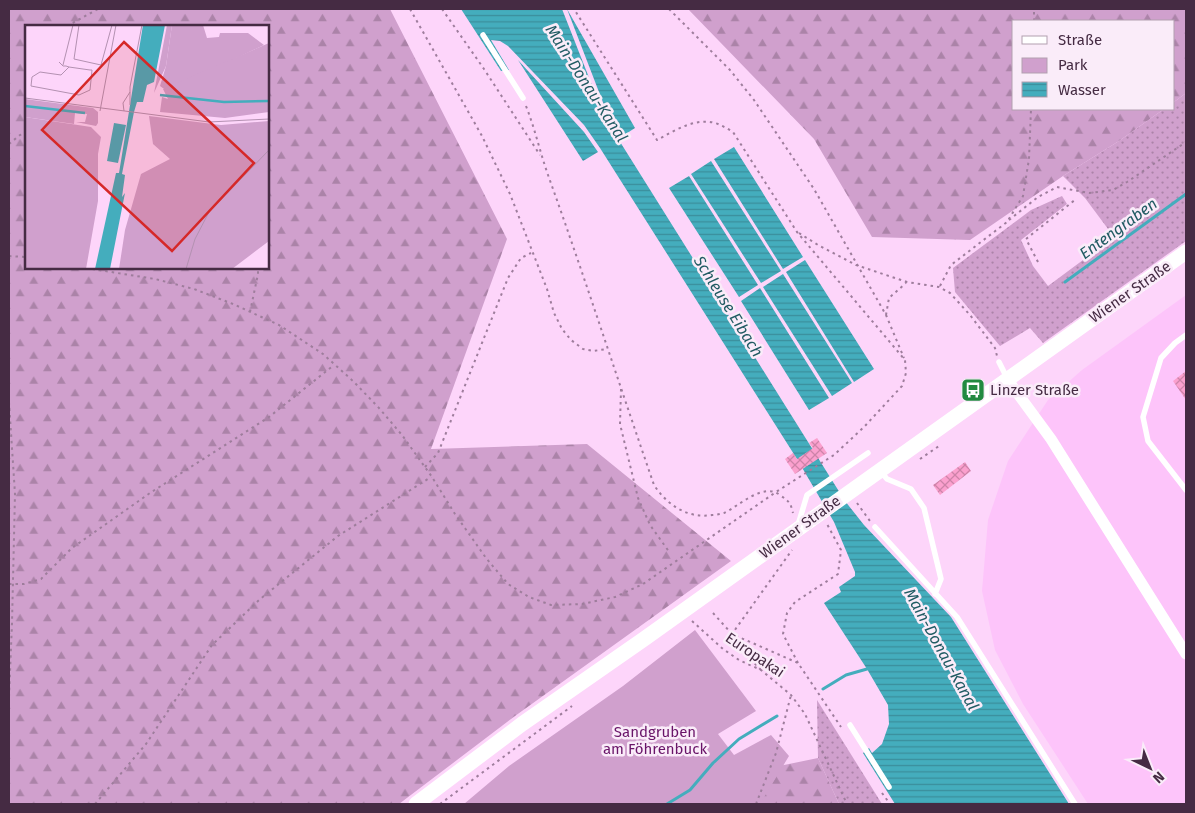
<svg xmlns="http://www.w3.org/2000/svg" width="1195" height="813" font-family="'Fira Sans',sans-serif">
<style>
.built{fill:#fdc4fa}
.grass{fill:url(#grass-dots)}
.forest{fill:url(#forest-firs);fill-rule:evenodd}
.green{fill:#d0a0cd}
.water{fill:url(#water-rules)}
.lines{fill:none;stroke-linecap:round;stroke-linejoin:round}
.stream{stroke:#44adbd;stroke-width:3}
.building{fill:url(#building-cross-hatch)}
.path{stroke:#9e7d9c;stroke-width:2;stroke-dasharray:2.5 4;stroke-linecap:butt}
.service{stroke:#fff;stroke-width:5.5}
.minor{stroke:#fff;stroke-width:11}
.secondary{stroke:#fff;stroke-width:15}
.labels{text-anchor:middle;stroke-width:5;stroke-linejoin:round;paint-order:stroke}
.street-label{font-size:15px;fill:#452b43;stroke:#faecf9}
.poi-label{font-size:15px;fill:#452b43;stroke:#faecf9;text-anchor:start}
.park-label{font-size:15px;fill:#691468;stroke:#faecf9}
.water-label{font-size:16px;font-style:italic;fill:#215b63;stroke:#faecf9}
.inset-river{fill:none;stroke:#44adbd;stroke-width:2.5}
.inset-road{fill:none;stroke:#b391b1;stroke-width:1}
.view{fill:#d62828;fill-opacity:0.15;stroke:#d62828;stroke-width:2.5}
.inset-edge{fill:none;stroke:#452b43;stroke-width:2.5}
</style>
<defs>
<pattern id="grass-dots" width="8" height="8" patternUnits="userSpaceOnUse" patternTransform="scale(1.25)"><rect width="8" height="8" fill="#d0a0cd"/><path d="M2 2h.1M6 6h.1" fill="none" stroke="#ab83a8" stroke-width="1.8" stroke-linecap="round"/></pattern>
<pattern id="forest-firs" width="22" height="20" patternUnits="userSpaceOnUse" patternTransform="scale(1.25)"><rect width="22" height="20" fill="#d0a0cd"/><path d="M5 1l3.5 6h-7zM16 11l3.5 6h-7z" fill="#ab83a8"/></pattern>
<pattern id="water-rules" width="6" height="5" patternUnits="userSpaceOnUse" patternTransform="scale(1.25)"><rect width="6" height="5" fill="#44adbd"/><path d="M0 2.5h6" fill="none" stroke="#3b8d9b"/></pattern>
<pattern id="building-cross-hatch" width="8" height="8" patternUnits="userSpaceOnUse" patternTransform="scale(1.25)"><rect width="8" height="8" fill="#fba0ce"/><path d="M0 0l8 8M0 8l8-8" fill="none" stroke="#cd83a9"/></pattern>
</defs>
<rect width="100%" height="100%" fill="#fdd5fa"/>
<path class="built" d="M 1186,295 L 1186,804 L 1088,804 L 1023,704 L 995,650 L 982,591 L 988,520 L 1008,461 L 1048,400 L 1082,370 Z"/>
<path class="grass" d="M 1186,93 L 1186,241 L 1043,343 L 1030,328 L 1000,346 L 955,292 L 953,268 L 1031,210 L 1062,196 L 1067,204 L 1021,240 L 1033,266 L 1048,286 L 1114,237 L 1085,198 L 1063,176 L 1119,141 L 1164,109 L 1174,109 L 1174,102 Z
M 817,700 L 882,804 L 839,804 L 818,758 Z"/>
<path class="forest" d="M 9,9 L 390,9 L 507,239 L 431,449 L 587,444 L 731,561 L 515,716 L 399,804 L 9,804 ZM 26,26 L 268,26 L 268,268 L 26,268 Z
M 688,9 L 1186,9 L 1186,93 L 1174,102 L 1174,21 L 1014,21 L 1014,109 L 1164,109 L 1119,141 L 1063,176 L 970,240 L 872,237 L 814,139 Z
M 818,758 L 839,804 L 747,804 L 760,770 Z"/>
<path class="green" d="M 695,630 L 756,711 L 718,734 L 734,755 L 771,735 L 789,756 L 760,804 L 464,804 L 509,766 L 623,686 Z"/>
<path class="water" d="M 461,9 L 562,9 L 599,103 L 617,137 L 845,501 L 864,525 L 951,617 L 1069,804 L 895,804 L 863,753 L 869,748 L 872,753 L 882,744 L 889,724 L 888,705 L 867,669 L 824,603 L 841,592 L 839,587 L 855,576 L 855,572 L 834,522 L 797,459 L 600,148 L 584,125 L 508,46 L 500,41 L 491,40 L 509,70 L 501,71 Z
M 567,9 L 635,128 L 621,137 L 609,118 Z
M 518,60 L 584,132 L 598,152 L 583,161 Z
M 734,147 L 803,257 L 783,269 L 714,159 Z
M 711,161 L 781,271 L 761,283 L 691,174 Z
M 689,176 L 758,285 L 739,297 L 669,188 Z
M 805,260 L 874,369 L 854,382 L 786,272 Z
M 783,274 L 852,383 L 832,396 L 763,287 Z
M 760,288 L 829,398 L 809,410 L 741,301 Z"/>
<g class="lines">
<path class="stream" d="M 1065,282 L 1186,194
M 823,689 L 846,675 L 867,669
M 667,804 L 690,790 L 713,763 L 739,739 L 777,716"/>
</g>
<path class="building" d="M 1186,371 L 1186,400 L 1173,381 Z
M 817,438 L 827,453 L 795,474 L 785,459 L 793,453 L 797,459 L 813,448 L 809,443 Z
M 965,462 L 971,471 L 940,495 L 933,485 Z"/>
<g class="lines">
<path class="path" d="M 410,9 L 482,136 L 510,194 L 547,289 L 554,313 L 562,329 L 571,340 L 583,349 L 593,351 L 607,349
M 442,9 L 484,69 L 540,155
M 669,9 L 730,70 L 754,100 L 814,189 L 886,315 L 904,358
M 1034,21 L 1034,9
M 67,26 L 98,9
M 526,106 C 535,129 540,152 548,175 C 585,278 618,381 654,485 C 667,505 688,519 712,515 C 716,515 720,514 724,513 C 739,506 763,482 780,495 C 789,502 790,501 793,513
M 9,144 L 20,135 L 26,133
M 1009,220 L 1038,197 L 1057,187 L 1089,193 L 1113,190 L 1127,182 L 1186,142
M 799,233 L 818,245 L 856,265 L 907,282 L 939,287 L 950,293 L 970,315 L 995,348 L 997,356
M 9,256 L 26,257
M 1038,262 L 1026,239 L 1076,199
M 86,268 L 155,279 L 194,289 L 233,304 L 279,325 L 323,354 L 353,381 L 379,408 L 402,435 L 432,477 L 455,514 L 486,558 L 508,584 L 529,597 L 551,605 L 582,604 L 615,597 L 643,584 L 776,492 L 834,455 L 864,427 L 902,386 L 906,373 L 905,360 L 797,232 L 733,132 C 728,129 723,126 718,124 C 697,116 676,130 657,140 L 574,9
M 940,286 L 951,265 L 1007,222 L 1023,196 L 1029,159 L 1031,109
M 250,312 L 258,274 L 258,268
M 886,315 L 889,298 L 906,283
M 621,389 L 620,424 L 638,498 L 650,525 L 670,553
M 9,402 L 15,494 L 12,623 L 9,697
M 920,459 L 939,446
M 425,467 L 438,453 L 508,278 L 521,258 L 531,253
M 857,503 L 870,521
M 9,584 L 24,584 L 41,579 L 72,548 L 150,493 L 269,417 L 334,365
M 713,613 L 732,634 L 798,663 L 841,727
M 692,621 L 723,649 L 739,660 L 761,670 L 791,695 L 805,714 L 847,804
M 798,663 L 783,634 L 787,613 L 795,602 L 838,574 L 841,550 L 827,524
M 761,670 L 737,645 L 732,634 L 792,550
M 882,793 L 890,804
M 95,804 L 146,744 L 212,645 L 259,600 L 338,536 L 431,477
M 440,804 L 572,706
M 756,804 L 776,753 L 791,695"/>
<path class="service" d="M 483,35 L 523,98
M 1186,335 L 1175,343 L 1161,358 L 1143,417 L 1148,441 L 1186,490
M 999,362 L 1007,378
M 881,472 L 887,479 L 911,489 L 924,508 L 941,579 L 935,594
M 798,525 L 807,495 L 868,453
M 875,527 L 957,617 L 1075,804
M 850,725 L 889,787"/>
<path class="minor" d="M 1007,379 L 1051,439 L 1186,654"/>
<path class="secondary" d="M 416,804 L 522,724 L 644,639 L 1186,252"/>
</g>
<defs>
<g id="bus-square" transform="scale(1.25)"><rect x="-9" y="-9" width="18" height="18" rx="4" fill="#228a40" stroke="#faecf9"/><path d="M-5-6H5V4H4V6H2V4H-2V6H-4V4H-5ZM-3.5-4V0h7V-4ZM-3.5 1.2v1.5H-2V1.2ZM2 1.2v1.5H3.5V1.2Z" fill="#fff"/></g>
</defs>
<g fill-rule="evenodd">
<use href="#bus-square" x="973" y="390"/>
</g>
<g class="labels">
<g class="street-label">
<text transform="translate(1130 292) rotate(-35)" y="5">Wiener Straße</text>
<text transform="translate(800 527) rotate(-36)" y="5">Wiener Straße</text>
<text transform="translate(755 655) rotate(34)" y="5">Europakai</text>
</g>
<g class="poi-label">
<text x="990" y="395">Linzer Straße</text>
</g>
<g class="park-label">
<text x="655" y="737">Sandgruben<tspan x="655" dy="17">am Föhrenbuck</tspan></text>
</g>
<g class="water-label">
<text transform="translate(587 83) rotate(57)" y="6">Main-Donau-Kanal</text>
<text transform="translate(1118 228) rotate(-36)" y="6">Entengraben</text>
<text transform="translate(729 306) rotate(58)" y="6">Schleuse Eibach</text>
<text transform="translate(942 649) rotate(61)" y="6">Main-Donau-Kanal</text>
</g>
</g>
<g transform="translate(25 25)">
<rect width="244" height="244" fill="#fdd5fa"/>
<path d="M 142,0 L 147,0 L 141,41 L 129,68 ZM 0,74 L 68,83 L 73,87 L 73,98 L 71,101 L 51,97 L 60,97 L 62,89 L 50,88 L 49,99 L 0,92 Z" fill="#d0a0cd"/>
<path d="M 147,0 L 178,0 L 182,13 L 194,12 L 195,8 L 223,8 L 239,20 L 142,66 L 135,61 L 141,41 ZM 124,91 L 196,100 L 244,96 L 244,216 L 207,244 L 94,244 L 100,205 L 116,149 L 145,134 L 128,119 ZM 0,92 L 66,102 L 76,112 L 73,129 L 73,176 L 61,244 L 0,244 Z" fill="#d0a0cd"/>
<path d="M 244,18 L 244,87 L 200,93 L 135,87 L 137,72 L 143,74 L 138,64 Z" fill="#d0a0cd"/>
<path d="M 118,0 L 140,0 L 129,57 L 122,60 L 118,77 L 112,77 L 109,87 L 97,149 L 100,150 L 97,172 L 100,168 L 85,244 L 70,244 L 91,148 L 94,148 ZM 89,98 L 101,100 L 93,138 L 82,136 Z" fill="#44adbd"/>
<path class="inset-river" d="M 135,70 L 199,77 L 244,76M 0,81 L 60,88"/>
<path class="inset-road" d="M 54,0 L 49,34 L 76,40 L 87,0M 34,37 L 38,41 L 41,41 L 44,42 L 65,45 L 67,45 L 65,65 L 54,70 L 6,61 L 7,52 L 15,47 L 36,50 L 44,42M 38,40 L 48,0M 0,73 L 184,97 L 244,94M 105,80 L 105,62 L 117,0M 75,86 L 91,0M 99,86 L 98,78 L 105,67M 161,244 L 170,214 L 184,187 L 244,125"/>
<path class="view" d="M 99,17 L 229,138 L 147,226 L 17,105 Z"/>
<rect width="244" height="244" class="inset-edge"/>
</g>
<rect width="1195" height="813" fill="none" stroke="#452b43" stroke-width="20"/>
<rect x="1012" y="20" width="162" height="90" fill="#faecf9" stroke="#b29fb0"/>
<rect x="1022" y="36" width="25" height="8" fill="#ffffff" stroke="#b29fb0"/>
<text x="1058" y="45" font-size="15" fill="#452b43">Straße</text>
<rect x="1022" y="58" width="25" height="15" fill="#d0a0cd" stroke="#b29fb0"/>
<text x="1058" y="70" font-size="15" fill="#452b43">Park</text>
<rect x="1022" y="82" width="25" height="15" fill="url(#water-rules)" stroke="#b29fb0"/>
<text x="1058" y="95" font-size="15" fill="#452b43">Wasser</text>
<g transform="translate(1150 768) rotate(137)" stroke="#faecf9" stroke-width="4" paint-order="stroke">
<path d="M0-4L9 19L0 12L-9 19Z" fill="#452b43"/>
<text y="-8" font-size="14" font-weight="bold" text-anchor="middle" fill="#452b43">N</text>
</g>
</svg>
